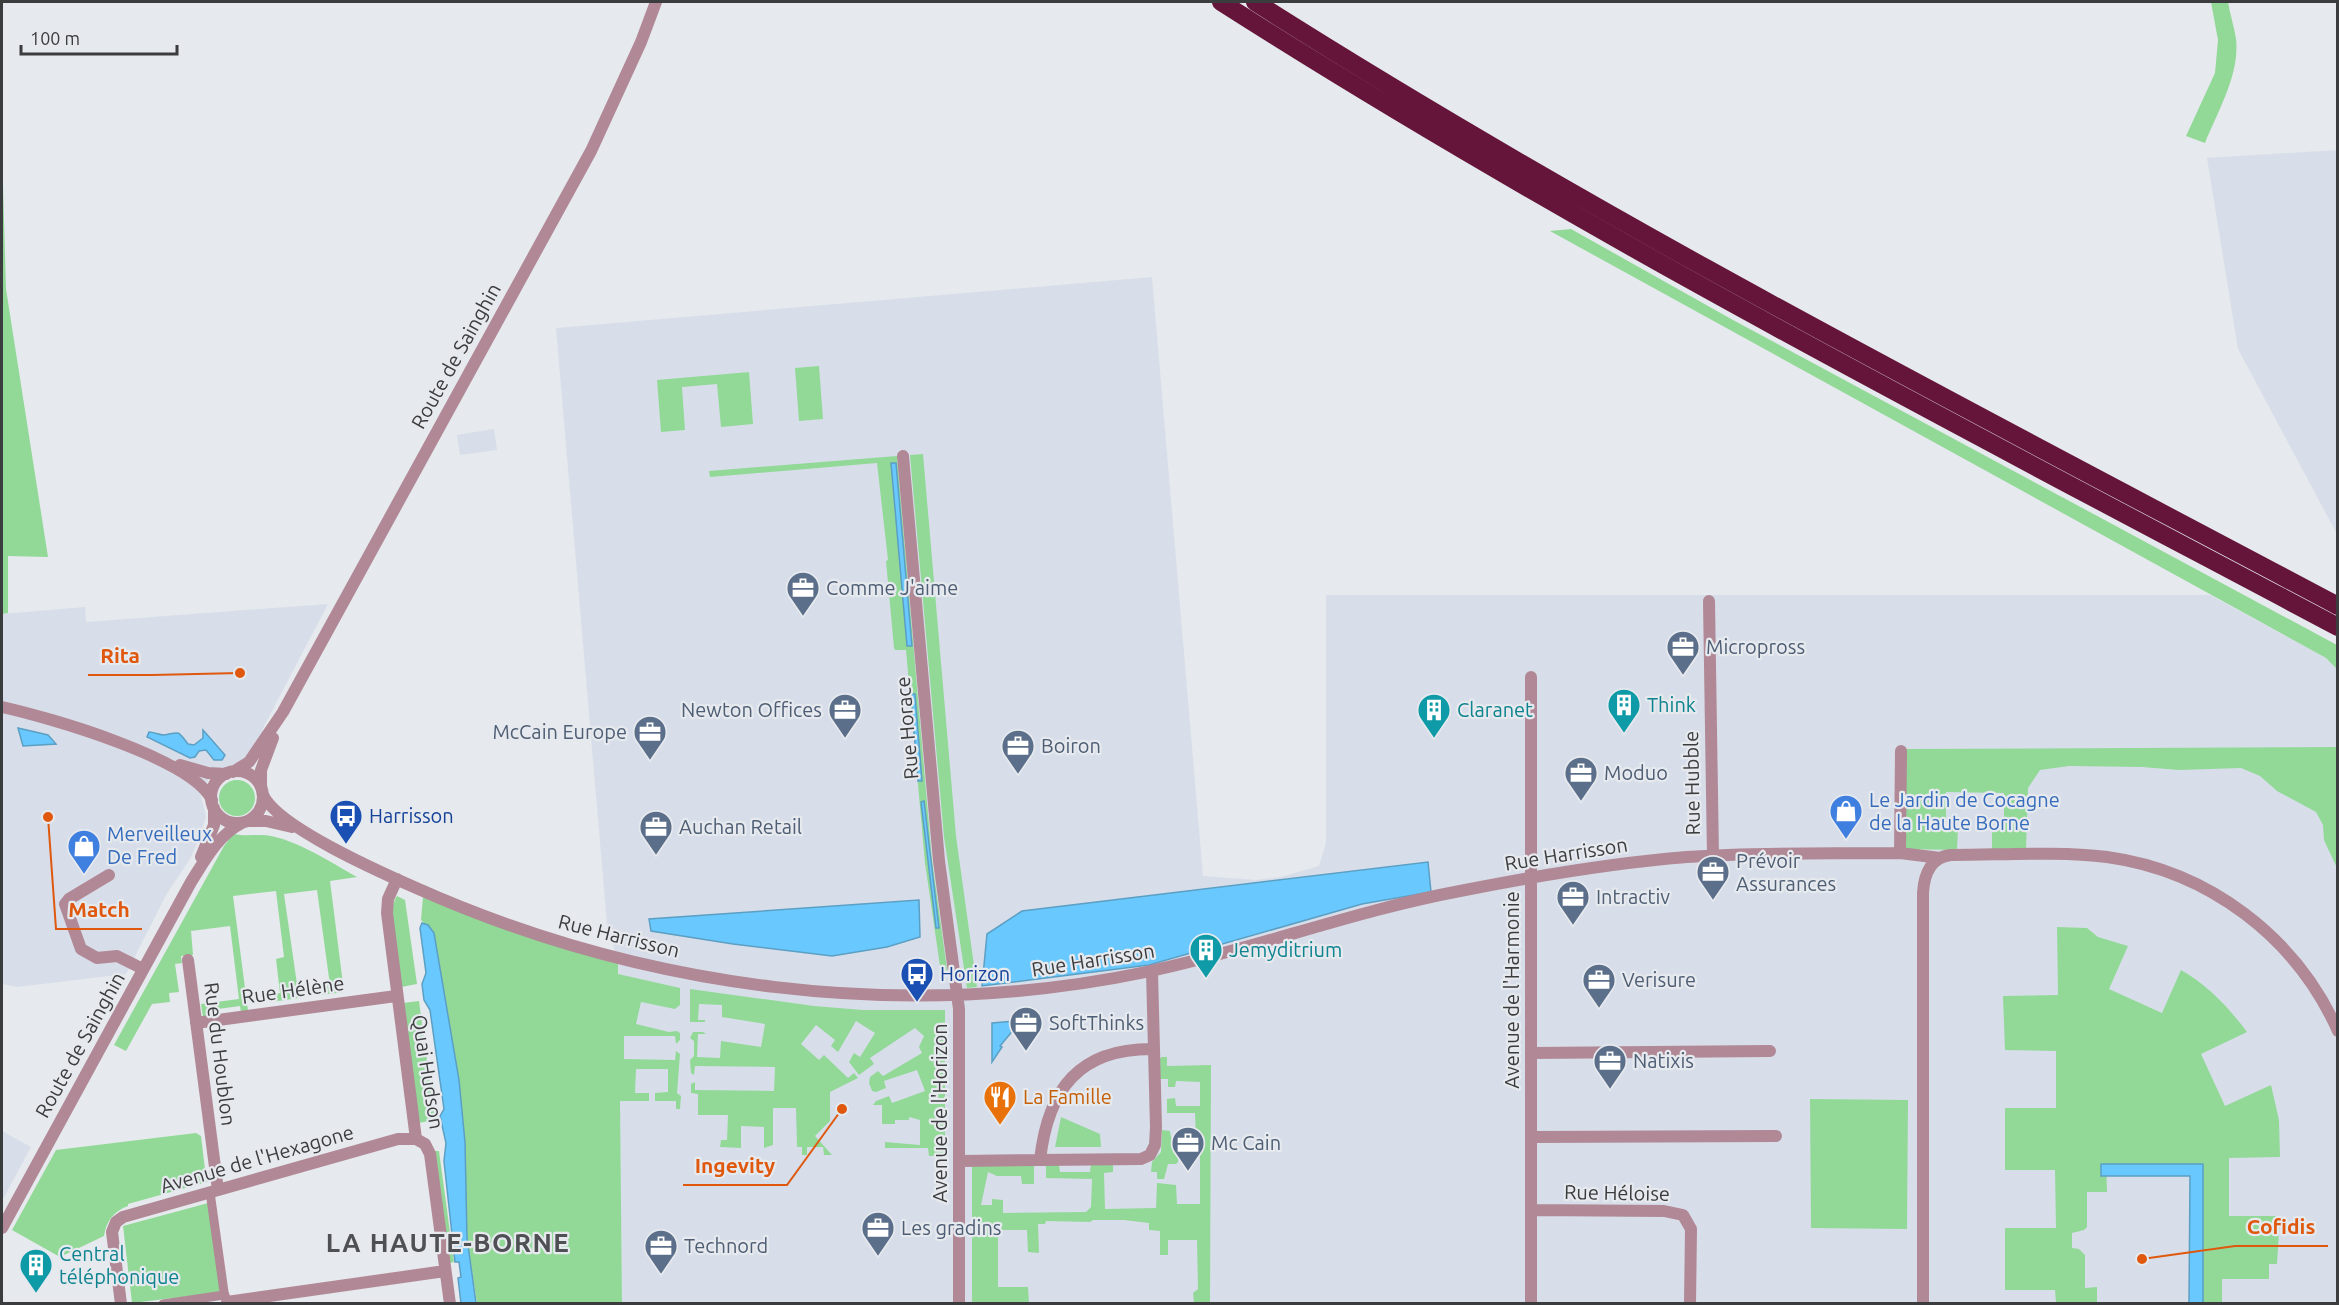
<svg xmlns="http://www.w3.org/2000/svg" width="2339" height="1305" font-family="Ubuntu,sans-serif">
<style>
.built{fill:#d7dee9}
.green{fill:#92d998}
.water{fill:#69c9fe;stroke:#5b9fc4;stroke-width:1.5}
.lines{fill:none;stroke-linecap:round;stroke-linejoin:round}
.pedestrian{stroke:#b18895;stroke-width:9}
.minor{stroke:#b18895;stroke-width:12}
.tertiary{stroke:#b18895;stroke-width:12}
.motorway{stroke:#65153a;stroke-width:18}
.labels{text-anchor:middle;stroke-width:4.5;stroke-linejoin:round;paint-order:stroke}
.street-label{font-size:20px;fill:#3b3c3e;stroke:#e6e9ed}
.service-label{font-size:20px;fill:#4e5e75;stroke:#e6e9ed;text-anchor:start}
.culture-label{font-size:20px;fill:#0d838f;stroke:#e6e9ed;text-anchor:start}
.shop-label{font-size:20px;fill:#366cbe;stroke:#e6e9ed;text-anchor:start}
.transit-label{font-size:20px;fill:#164399;stroke:#e6e9ed;text-anchor:start}
.food-label{font-size:20px;fill:#c56008;stroke:#e6e9ed;text-anchor:start}
.district-label{font-size:26px;font-weight:bold;letter-spacing:1.5px;fill:#4e5054;stroke:#e6e9ed}
.leader{fill:none;stroke:#df580e;stroke-width:2}
.callout-dot{fill:#df580e;stroke:#e6e9ed;stroke-width:2}
.callout-label{font-size:21px;text-anchor:middle;font-weight:bold;fill:#df580e;stroke:#e6e9ed;stroke-width:4.5;stroke-linejoin:round;paint-order:stroke}
</style>
<rect width="100%" height="100%" fill="#e6e9ed"/>
<path class="built" d="M 2337,150 L 2338,150 L 2337,534 L 2238,349 L 2207,158 Z
M 1152,277 L 1203,876 L 1256,880 L 1281,877 L 1319,866 L 1326,843 L 1326,595 L 2210,595 L 2326,658 L 2338,669 L 2337,1303 L 622,1303 L 618,961 L 607,924 L 556,328 Z
M 494,429 L 497,450 L 460,455 L 457,435 Z
M 328,604 L 262,730 L 266,732 L 242,765 L 220,771 L 209,779 L 200,793 L 206,816 L 199,839 L 190,859 L 166,895 L 126,974 L 17,987 L 2,984 L 2,614 L 85,607 L 86,622 Z
M 2,1131 L 31,1147 L 2,1201 Z"/>
<path class="green" d="M 2211,2 L 2228,2 C 2230,14 2234,26 2236,39 C 2240,74 2218,111 2205,143 L 2186,136 L 2215,73 L 2218,40 Z
M 2,150 L 6,289 L 48,557 L 8,556 L 8,613 L 2,614 Z
M 1571,229 L 1733,320 L 2337,645 L 2337,669 L 2326,658 L 1550,231 Z
M 819,366 L 823,419 L 799,421 L 795,368 Z
M 749,372 L 753,424 L 721,427 L 717,384 L 682,387 L 685,430 L 661,432 L 657,380 Z
M 923,454 L 956,836 L 977,987 L 967,988 L 944,837 L 910,455 Z
M 897,456 L 932,860 L 947,969 L 942,980 L 925,863 L 906,650 L 895,650 L 894,648 L 886,561 L 888,560 L 877,463 L 710,477 L 709,471 Z
M 2337,747 L 2337,868 L 2324,840 L 2323,825 L 2316,812 L 2277,791 L 2260,776 L 2241,768 L 2179,770 L 2142,767 L 2069,766 L 2040,770 L 2028,788 L 2026,849 L 1992,850 L 1992,829 L 2004,829 L 2004,793 L 1946,792 L 1946,829 L 1958,829 L 1957,850 L 1904,849 L 1906,749 Z
M219 798a18 18 0 1 1 36 0a18 18 0 1 1-36 0Z
M 233,834 C 243,836 251,835 261,835 C 289,835 332,863 357,877 L 330,881 L 344,992 L 321,995 L 320,987 L 330,985 L 317,890 L 284,894 L 299,998 L 271,1002 L 270,995 L 280,993 L 276,959 L 284,957 L 276,891 L 233,896 L 248,1011 L 241,1012 L 240,1006 L 218,1009 L 218,1015 L 203,1017 L 201,1004 L 239,999 L 230,926 L 191,931 L 193,955 L 181,956 L 182,963 L 175,964 L 179,992 L 169,993 L 170,1002 L 152,1004 L 126,1051 L 114,1045 L 224,846 Z
M 424,885 L 502,926 L 618,961 L 618,974 L 680,988 L 680,1005 L 675,1009 L 641,1002 L 636,1024 L 669,1032 L 677,1031 L 680,1033 L 680,1040 L 676,1044 L 675,1036 L 624,1036 L 624,1059 L 675,1060 L 676,1051 L 680,1054 L 677,1093 L 681,1096 L 680,1109 L 676,1109 L 676,1101 L 655,1101 L 655,1093 L 668,1092 L 668,1069 L 636,1069 L 635,1093 L 649,1093 L 649,1101 L 620,1101 L 622,1303 L 477,1303 L 467,1238 L 465,1146 L 459,1080 L 434,933 L 421,920 Z
M 397,896 L 405,900 L 417,984 L 401,987 C 398,966 385,912 397,896 Z
M 2057,927 L 2087,928 L 2098,937 L 2128,946 L 2109,989 L 2162,1013 L 2181,970 C 2209,986 2228,1007 2247,1032 L 2201,1054 L 2225,1106 L 2271,1085 L 2279,1120 L 2280,1157 L 2229,1158 L 2229,1216 L 2280,1216 L 2277,1264 L 2269,1264 L 2269,1279 L 2222,1279 L 2222,1303 L 2203,1303 L 2203,1164 L 2106,1164 L 2107,1192 L 2087,1192 L 2087,1227 L 2084,1230 L 2072,1233 L 2072,1248 L 2079,1249 L 2085,1255 L 2085,1288 L 2097,1287 L 2097,1303 L 2056,1303 L 2055,1290 L 2005,1290 L 2005,1228 L 2056,1228 L 2055,1170 L 2005,1170 L 2005,1108 L 2056,1108 L 2056,1051 L 2005,1050 L 2003,996 L 2058,995 Z
M 690,989 L 814,1006 L 863,1010 L 945,1010 L 945,1156 L 929,1156 L 928,1148 L 885,1148 L 885,1142 L 920,1145 L 920,1120 L 909,1117 L 909,1120 L 895,1120 L 895,1124 L 882,1124 L 882,1105 L 873,1105 L 876,1101 L 889,1096 L 892,1103 L 925,1091 L 917,1070 L 884,1081 L 886,1088 L 876,1092 L 872,1091 L 869,1083 L 870,1077 L 878,1071 L 883,1076 L 922,1053 L 919,1047 L 924,1036 L 915,1028 L 870,1058 L 874,1064 L 859,1075 L 849,1062 L 854,1053 L 860,1057 L 875,1033 L 856,1021 L 838,1052 L 831,1046 L 835,1040 L 816,1025 L 801,1044 L 819,1060 L 824,1055 L 848,1078 L 854,1073 L 858,1078 L 830,1092 L 830,1121 L 815,1136 L 832,1155 L 824,1155 L 823,1147 L 807,1147 L 807,1155 L 802,1155 L 802,1147 L 797,1147 L 796,1108 L 773,1108 L 773,1145 L 764,1148 L 764,1127 L 741,1126 L 741,1148 L 720,1147 L 721,1140 L 727,1140 L 728,1115 L 698,1115 L 698,1094 L 691,1093 L 691,1084 L 695,1082 L 695,1090 L 774,1091 L 775,1067 L 695,1066 L 694,1075 L 691,1073 L 690,1060 L 694,1056 L 694,1041 L 690,1038 L 693,1032 L 703,1032 L 706,1034 L 698,1034 L 697,1057 L 720,1058 L 721,1041 L 761,1047 L 765,1024 L 722,1017 L 722,1005 L 699,1004 L 698,1020 L 705,1020 L 705,1022 L 690,1022 Z
M 419,1001 L 435,1120 L 418,1123 L 403,1003 Z
M 1162,1057 L 1167,1057 L 1167,1066 L 1211,1065 L 1210,1303 L 1194,1303 L 1193,1293 L 1198,1289 L 1197,1240 L 1168,1240 L 1168,1255 L 1160,1255 L 1160,1231 L 1149,1230 L 1149,1223 L 1124,1220 L 1093,1220 L 1090,1222 L 1046,1221 L 1045,1224 L 1038,1224 L 1039,1253 L 1028,1252 L 1027,1230 L 998,1230 L 998,1287 L 1028,1287 L 1029,1303 L 972,1303 L 972,1165 L 1034,1165 L 1034,1184 L 1022,1184 L 1021,1176 L 997,1176 L 988,1172 L 981,1205 L 992,1205 L 992,1199 L 1003,1200 L 1003,1213 L 1086,1212 L 1091,1207 L 1092,1179 L 1046,1178 L 1046,1165 L 1059,1165 L 1060,1172 L 1090,1172 L 1091,1164 L 1113,1165 L 1113,1172 L 1104,1173 L 1105,1209 L 1156,1208 L 1157,1183 L 1176,1185 L 1177,1204 L 1200,1204 L 1200,1152 L 1179,1154 L 1178,1162 L 1176,1164 L 1168,1164 L 1164,1179 L 1157,1179 L 1157,1172 L 1151,1172 L 1152,1162 L 1161,1152 L 1162,1130 L 1170,1131 L 1171,1138 L 1196,1138 L 1195,1113 L 1167,1113 L 1167,1099 L 1175,1098 L 1176,1106 L 1200,1106 L 1200,1082 L 1176,1081 L 1175,1087 L 1168,1087 L 1168,1079 L 1160,1079 L 1159,1059 Z
M 1810,1099 L 1908,1100 L 1907,1229 L 1811,1228 Z
M 1061,1117 L 1100,1134 L 1101,1147 L 1055,1147 Z
M 196,1133 L 201,1136 L 206,1178 L 213,1177 L 214,1180 L 128,1204 L 128,1206 C 114,1211 106,1221 104,1236 L 60,1257 L 12,1230 L 56,1150 Z
M 435,1151 L 439,1151 L 454,1262 L 449,1263 Z
M 212,1202 L 224,1292 L 132,1303 L 123,1226 Z"/>
<path class="water" d="M 891,463 L 896,463 L 912,646 L 907,646 Z
M 911,694 L 915,694 L 922,781 L 918,781 Z
M 18,728 L 48,735 L 56,744 L 23,746 Z
M 203,730 L 225,755 L 222,760 L 214,760 L 206,750 L 199,751 L 195,757 L 190,758 L 147,737 L 149,732 C 154,732 159,735 164,735 C 181,732 177,730 188,744 L 194,745 L 203,738 Z
M 924,801 L 939,928 L 936,928 L 921,802 Z
M 1428,862 L 1431,892 L 1362,904 L 1149,965 L 982,986 L 987,934 L 1022,911 Z
M 919,900 L 920,937 L 887,947 L 832,956 L 733,944 L 651,931 L 649,919 Z
M 422,923 L 428,925 L 434,933 L 459,1080 L 465,1142 L 467,1238 L 476,1303 L 461,1303 L 458,1278 L 461,1277 L 459,1262 L 455,1262 L 444,1161 L 446,1143 L 440,1116 L 444,1109 L 430,1010 L 424,1000 L 422,984 L 426,973 L 420,928 Z
M 1026,1020 L 1017,1029 L 1015,1028 L 1000,1046 L 1002,1047 L 992,1062 L 992,1023 Z
M 2101,1164 L 2203,1164 L 2203,1303 L 2189,1303 L 2190,1176 L 2101,1176 Z"/>
<g class="lines">
<path class="pedestrian" d="M 210,1192 L 224,1292 L 227,1302
M 163,1304 L 224,1295"/>
<path class="minor" d="M 903,456 L 939,861 L 959,1009 L 959,1304
M 1709,601 L 1713,856
M 2,707 C 47,717 192,758 212,800
M 180,765 L 208,773 L 226,774
M 263,795 C 278,827 380,872 414,887 C 642,989 901,1023 1146,972 C 1252,950 1353,911 1460,891 C 1535,876 1611,863 1687,857 C 1758,852 1829,854 1900,853 L 1901,751
M 249,821 L 266,821 L 292,827
M 1900,853 L 1940,858
M 109,875 L 69,899 L 65,904 L 81,949 L 97,958 L 117,956 L 143,969
M 397,879 L 388,899 L 387,913 L 416,1139 L 425,1144 L 430,1154 L 450,1304
M 188,960 L 218,1190
M 196,1023 L 396,996
M 1532,1053 L 1770,1051
M 1531,1137 L 1776,1136
M 1040,1160 C 1048,1089 1079,1048 1154,1049
M 959,1161 L 1141,1159 L 1150,1155 L 1155,1145 L 1156,1127 L 1152,971
M 1531,1210 L 1664,1211 L 1683,1215 L 1691,1229 L 1690,1304
M 121,1304 L 112,1232 L 116,1222 L 123,1217 L 398,1139 L 416,1139
M 227,1304 L 227,1302 L 445,1271
M 1531,1304 L 1531,677
M 1923,1304 L 1923,893 C 1924,874 1931,857 1951,855 C 2003,855 2056,851 2107,857 C 2209,871 2296,937 2338,1031"/>
<path class="tertiary" d="M211 797a26 26 0 1 1 52 0a26 26 0 1 1-52 0Z
M 233,772 L 249,762 L 283,712 L 591,151 L 641,42 L 656,2
M 261,787 L 261,770 L 273,738
M 201,857 L 214,825 L 214,808
M 2,1228 L 191,882 C 205,860 218,835 242,823"/>
<path class="motorway" d="M 1221,2 C 1581,232 1961,427 2338,627
M 1255,2 C 1604,224 1973,412 2338,606"/>
</g>
<defs>
<g id="office-pin" transform="scale(1.725)"><path d="M0 17L-7.5 6A9.5 9.5 0 1 1 7.5 6Z" fill="#5c6f8a" stroke="#e6e9ed"/><path d="M-6-3h4V-5.5h4V-3h4V5H-6ZM-1-4.5V-3h2v-1.5ZM-6 0V1H6V0Z" fill="#fff"/></g>
<g id="building-pin" transform="scale(1.725)"><path d="M0 17L-7.5 6A9.5 9.5 0 1 1 7.5 6Z" fill="#0f9aa8" stroke="#e6e9ed"/><path d="M-4-6H4V6H1V3H-1V6H-4ZM-2.5-4.3h1.7v1.8h-1.7ZM.8-4.3h1.7v1.8H.8ZM-2.5-1h1.7V.8h-1.7ZM.8-1h1.7V.8H.8Z" fill="#fff"/></g>
<g id="shop-pin" transform="scale(1.725)"><path d="M0 17L-7.5 6A9.5 9.5 0 1 1 7.5 6Z" fill="#3f7fe0" stroke="#e6e9ed"/><path d="M-5-2.5h2.3a2.7 3.5 0 0 1 5.4 0H5L5.5 6h-11ZM-1.5-2.5h3a1.5 2.3 0 0 0-3 0Z" fill="#fff"/></g>
<g id="bus-pin" transform="scale(1.725)"><path d="M0 17L-7.5 6A9.5 9.5 0 1 1 7.5 6Z" fill="#1a4fb4" stroke="#e6e9ed"/><path d="M-5-6H5V4H4V6H2V4H-2V6H-4V4H-5ZM-3.5-4V0h7V-4ZM-3.5 1.2v1.5H-2V1.2ZM2 1.2v1.5H3.5V1.2Z" fill="#fff"/></g>
<g id="restaurant-pin" transform="scale(1.725)"><path d="M0 17L-7.5 6A9.5 9.5 0 1 1 7.5 6Z" fill="#e8710a" stroke="#e6e9ed"/><path d="M-5-6h1v4h1v-4h1v4h1v-4h1v5L-1.5 .5V6h-2V.5L-5-1ZM5-6V6H3V1.5H1.5Q1.5-4 5-6Z" fill="#fff"/></g>
</defs>
<g fill-rule="evenodd">
<use href="#office-pin" x="803" y="588"/>
<use href="#office-pin" x="1683" y="647"/>
<use href="#building-pin" x="1624" y="705"/>
<use href="#office-pin" x="845" y="710"/>
<use href="#building-pin" x="1434" y="710"/>
<use href="#office-pin" x="650" y="732"/>
<use href="#office-pin" x="1018" y="746"/>
<use href="#office-pin" x="1581" y="773"/>
<use href="#shop-pin" x="1846" y="811"/>
<use href="#bus-pin" x="346" y="816"/>
<use href="#office-pin" x="656" y="827"/>
<use href="#shop-pin" x="84" y="846"/>
<use href="#office-pin" x="1713" y="872"/>
<use href="#office-pin" x="1573" y="897"/>
<use href="#building-pin" x="1206" y="950"/>
<use href="#bus-pin" x="917" y="974"/>
<use href="#office-pin" x="1599" y="980"/>
<use href="#office-pin" x="1026" y="1023"/>
<use href="#office-pin" x="1610" y="1061"/>
<use href="#restaurant-pin" x="1000" y="1097"/>
<use href="#office-pin" x="1188" y="1143"/>
<use href="#office-pin" x="878" y="1228"/>
<use href="#office-pin" x="661" y="1246"/>
<use href="#building-pin" x="36" y="1265"/>
</g>
<g class="labels">
<g class="street-label">
<text transform="translate(456 356) rotate(-61)" y="7">Route de Sainghin</text>
<text transform="translate(907 728) rotate(-95)" y="7">Rue Horace</text>
<text transform="translate(1692 783) rotate(-91)" y="7">Rue Hubble</text>
<text transform="translate(1566 854) rotate(-9)" y="7">Rue Harrisson</text>
<text transform="translate(619 936) rotate(14)" y="7">Rue Harrisson</text>
<text transform="translate(1093 960) rotate(-9)" y="7">Rue Harrisson</text>
<text transform="translate(293 990) rotate(-8)" y="7">Rue Hélène</text>
<text transform="translate(1512 990) rotate(-90)" y="7">Avenue de l'Harmonie</text>
<text transform="translate(80 1045) rotate(-61)" y="7">Route de Sainghin</text>
<text transform="translate(220 1054) rotate(83)" y="7">Rue du Houblon</text>
<text transform="translate(428 1072) rotate(81)" y="7">Quai Hudson</text>
<text transform="translate(940 1113) rotate(-90)" y="7">Avenue de l'Horizon</text>
<text transform="translate(257 1159) rotate(-16)" y="7">Avenue de l'Hexagone</text>
<text transform="translate(1617 1193) rotate(1)" y="7">Rue Héloise</text>
</g>
<g class="service-label">
<text x="826" y="595">Comme J'aime</text>
<text x="1706" y="654">Micropross</text>
<text x="822" y="717" text-anchor="end">Newton Offices</text>
<text x="627" y="739" text-anchor="end">McCain Europe</text>
<text x="1041" y="753">Boiron</text>
<text x="1604" y="780">Moduo</text>
<text x="679" y="834">Auchan Retail</text>
<text x="1736" y="868">Prévoir<tspan x="1736" dy="23">Assurances</tspan></text>
<text x="1596" y="904">Intractiv</text>
<text x="1622" y="987">Verisure</text>
<text x="1049" y="1030">SoftThinks</text>
<text x="1633" y="1068">Natixis</text>
<text x="1211" y="1150">Mc Cain</text>
<text x="901" y="1235">Les gradins</text>
<text x="684" y="1253">Technord</text>
</g>
<g class="culture-label">
<text x="1647" y="712">Think</text>
<text x="1457" y="717">Claranet</text>
<text x="1229" y="957">Jemyditrium</text>
<text x="59" y="1261">Central<tspan x="59" dy="23">téléphonique</tspan></text>
</g>
<g class="shop-label">
<text x="1869" y="807">Le Jardin de Cocagne<tspan x="1869" dy="23">de la Haute Borne</tspan></text>
<text x="107" y="841">Merveilleux<tspan x="107" dy="23">De Fred</tspan></text>
</g>
<g class="transit-label">
<text x="369" y="823">Harrisson</text>
<text x="940" y="981">Horizon</text>
</g>
<g class="food-label">
<text x="1023" y="1104">La Famille</text>
</g>
<g class="district-label">
<text x="448" y="1252">LA HAUTE-BORNE</text>
</g>
</g>
<path class="leader" d="M240 673L152 675H88M48 817L56 929H142M842 1109L787 1185H683M2142 1259L2235 1246H2328"/>
<g class="callout-dot">
<circle cx="240" cy="673" r="6"/>
<circle cx="48" cy="817" r="6"/>
<circle cx="842" cy="1109" r="6"/>
<circle cx="2142" cy="1259" r="6"/>
</g>
<g class="callout-label">
<text x="120" y="663">Rita</text>
<text x="99" y="917">Match</text>
<text x="735" y="1173">Ingevity</text>
<text x="2281" y="1234">Cofidis</text>
</g>
<rect width="2339" height="1305" fill="none" stroke="#3b3c3e" stroke-width="6"/>
<path d="M21 45v9h156v-9" fill="none" stroke="#3b3c3e" stroke-width="3"/>
<text x="30" y="45" font-size="18" fill="#3b3c3e" stroke="#e6e9ed" stroke-width="4.5" paint-order="stroke">100 m</text>
</svg>
